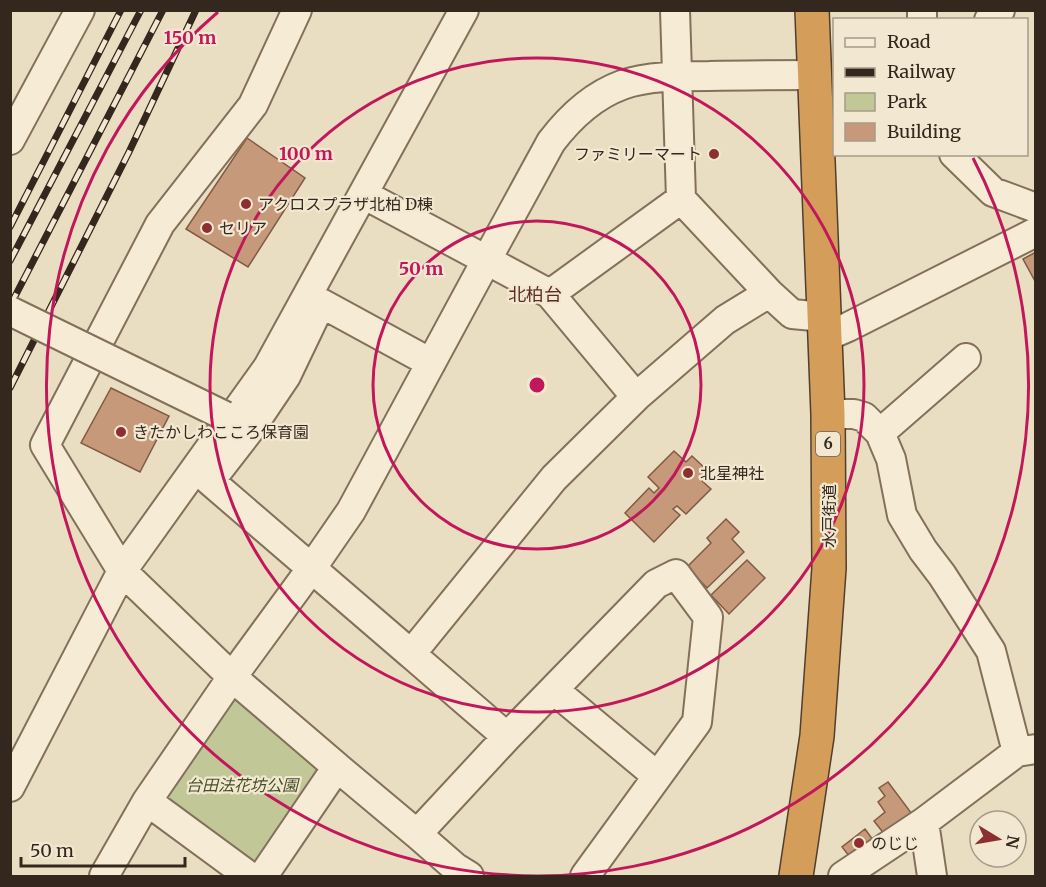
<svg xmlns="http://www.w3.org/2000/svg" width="1046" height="887" font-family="Merriweather,'Noto Sans JP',serif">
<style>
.green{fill:#c2c797}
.building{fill:#c6997b;stroke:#805a43;stroke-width:1.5}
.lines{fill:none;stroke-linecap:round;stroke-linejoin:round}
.minor-casing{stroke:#83705b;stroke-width:32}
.highway-casing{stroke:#513e2f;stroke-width:36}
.minor{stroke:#f6ecd5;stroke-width:28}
.highway{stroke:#d49d59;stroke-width:33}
.rail-casing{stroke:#34281e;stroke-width:7}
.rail{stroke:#f2e8d1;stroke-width:4.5;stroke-dasharray:14;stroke-linecap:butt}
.minor-bridge-casing{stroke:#83705b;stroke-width:32;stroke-linecap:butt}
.minor-bridge{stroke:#f6ecd5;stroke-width:28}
.ring{fill:none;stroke:#c2185b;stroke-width:3}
.poi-dot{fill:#8d2f31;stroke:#f2e8d1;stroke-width:2}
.labels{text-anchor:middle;stroke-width:4.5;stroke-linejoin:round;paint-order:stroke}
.shield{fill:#f2e8d1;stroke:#6d6254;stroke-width:1.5}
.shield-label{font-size:15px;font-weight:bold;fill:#34281e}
.poi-label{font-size:16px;fill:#34281e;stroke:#f2e8d1;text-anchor:start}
.street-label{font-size:16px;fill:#34281e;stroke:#f2e8d1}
.park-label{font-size:16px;font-style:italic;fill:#454f26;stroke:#f2e8d1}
.neighbourhood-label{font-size:18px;fill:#5d2d21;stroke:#f2e8d1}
.centre{fill:#c2185b;stroke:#f2e8d1;stroke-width:3}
.ring-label{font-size:18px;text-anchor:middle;font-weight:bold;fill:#c2185b;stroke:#f2e8d1;stroke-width:4.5;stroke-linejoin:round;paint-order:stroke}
</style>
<rect width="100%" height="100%" fill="#eadec2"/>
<path class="green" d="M 229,699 L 237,699 L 320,769 L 258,864 L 249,867 L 164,803 L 163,793 Z"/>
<path class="building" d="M 247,138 L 305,178 L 248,267 L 186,229 Z
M 1036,252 L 1036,283 L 1023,259 Z
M 111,388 L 169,416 L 140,472 L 81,443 Z
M 674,451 L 686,462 L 692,456 L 709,472 L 701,480 L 711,489 L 686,514 L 677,506 L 673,509 L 680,515 L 654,542 L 625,513 L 649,488 L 654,493 L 659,488 L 648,477 Z
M 726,519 L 739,532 L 732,539 L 744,552 L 707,588 L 687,567 L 711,543 L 707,538 Z
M 747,560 L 765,578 L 729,614 L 711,595 Z
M 888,782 L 912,814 L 885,835 L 874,821 L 885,812 L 878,802 L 885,796 L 879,788 Z
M 865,829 L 876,844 L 853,861 L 842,847 Z"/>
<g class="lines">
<g class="minor-casing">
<path id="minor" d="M 297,10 L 253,105 L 160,224 L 45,445 L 122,571 L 232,677 L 337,767
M 675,10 L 681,199 L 769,293 L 792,314 L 824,317
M 922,20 L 922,10
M 989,20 L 1000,10
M 10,140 L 80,10
M 954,154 L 993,192 L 1036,208
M 550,294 L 681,199
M 825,337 L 848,327 L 1036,232
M 636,397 L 725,320 L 769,293
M 828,414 L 854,414 L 864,417 L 880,433 L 891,459 L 902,515 L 923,550 L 942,575 L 991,651 L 1017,752
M 880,433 L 966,358
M 411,654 L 210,481 L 251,428 L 286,376 L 321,303 L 431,363
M 554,690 L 657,776
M 507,737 L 656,584 L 676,574 L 708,617 L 697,722 L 585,876
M 10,787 L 122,571 L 268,367 L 464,10
M 147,801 L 249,876
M 924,822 L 932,876
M 417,834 L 456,868 L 469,876
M 104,876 L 147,801 L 232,677 L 311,569 L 351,511 L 486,261 L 551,142 C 570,117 592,96 622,85 C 646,76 683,76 709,76 C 744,75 779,75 815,75
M 263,876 L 337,767 L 417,834 L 507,737 L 411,654 L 554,478 L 636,397 L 550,294 L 363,194
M 843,876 L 924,822 L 1017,752 L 1036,749"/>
</g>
<g class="highway-casing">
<path id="highway" d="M 796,876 L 817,736 L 829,568 L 828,414 L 812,10"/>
</g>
<use href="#minor" class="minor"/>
<use href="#highway" class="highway"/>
<g class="rail-casing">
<path id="rail" d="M 10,227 L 121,10
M 10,261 L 141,10
M 10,306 L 163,10
M 10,388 L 129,152 L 196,10"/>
</g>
<use href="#rail" class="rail"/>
<g class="minor-bridge-casing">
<path id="minor-bridge" d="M 10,311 L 225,416"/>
</g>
<use href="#minor-bridge" class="minor-bridge"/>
</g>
<g class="ring">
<circle cx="537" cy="385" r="164"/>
<circle cx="537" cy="385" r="327"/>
<path d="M973 158A491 491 0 1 1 218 12"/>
</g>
<g class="poi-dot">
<circle cx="714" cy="154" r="6"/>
<circle cx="246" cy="204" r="6"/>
<circle cx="207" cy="228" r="6"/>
<circle cx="121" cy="432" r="6"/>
<circle cx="688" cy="473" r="6"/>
<circle cx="859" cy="843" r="6"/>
</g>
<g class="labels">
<rect class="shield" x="816" y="432" width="24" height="24" rx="4.5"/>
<g class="shield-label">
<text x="828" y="449">6</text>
</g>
<g class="poi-label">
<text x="702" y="160" text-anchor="end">ファミリーマート</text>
<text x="258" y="210">アクロスプラザ北柏 D棟</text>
<text x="219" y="234">セリア</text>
<text x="133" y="438">きたかしわこころ保育園</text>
<text x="700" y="479">北星神社</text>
<text x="871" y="849">のじじ</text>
</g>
<g class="street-label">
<text transform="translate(829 516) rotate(-90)" y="6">水戸街道</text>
</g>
<g class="park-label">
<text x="242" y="791">台田法花坊公園</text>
</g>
<g class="neighbourhood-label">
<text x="535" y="301">北柏台</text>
</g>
</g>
<circle cx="537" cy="385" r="9" class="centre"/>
<g class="ring-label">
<text x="190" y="44">150 m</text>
<text x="306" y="160">100 m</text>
<text x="421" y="275">50 m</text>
</g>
<rect width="1046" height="887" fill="none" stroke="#34281e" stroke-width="24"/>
<rect x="833" y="18" width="195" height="138" fill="#f2e8d1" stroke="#a69b89" stroke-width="1.5"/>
<rect x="845" y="38" width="30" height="9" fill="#f6ecd5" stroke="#a69b89" stroke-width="1.5"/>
<text x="887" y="48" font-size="18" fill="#34281e">Road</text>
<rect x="845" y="68" width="30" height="9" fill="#34281e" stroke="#a69b89" stroke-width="1.5"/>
<text x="887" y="78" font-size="18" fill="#34281e">Railway</text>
<rect x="845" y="93" width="30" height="18" fill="#c2c797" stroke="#a69b89" stroke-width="1.5"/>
<text x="887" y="108" font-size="18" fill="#34281e">Park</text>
<rect x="845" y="123" width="30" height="18" fill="#c6997b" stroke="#a69b89" stroke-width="1.5"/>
<text x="887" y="138" font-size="18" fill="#34281e">Building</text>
<g transform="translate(998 839) rotate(101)"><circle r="28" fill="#f2e8d1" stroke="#a69b89" stroke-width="1.5"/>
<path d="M0-4.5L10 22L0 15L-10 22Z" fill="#8d2f31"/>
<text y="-9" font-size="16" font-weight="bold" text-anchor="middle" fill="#34281e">N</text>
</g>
<path d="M21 857v9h164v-9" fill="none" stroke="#34281e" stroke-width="3"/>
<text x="30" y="857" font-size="18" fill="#34281e" stroke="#f2e8d1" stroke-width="4.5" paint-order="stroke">50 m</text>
</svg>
